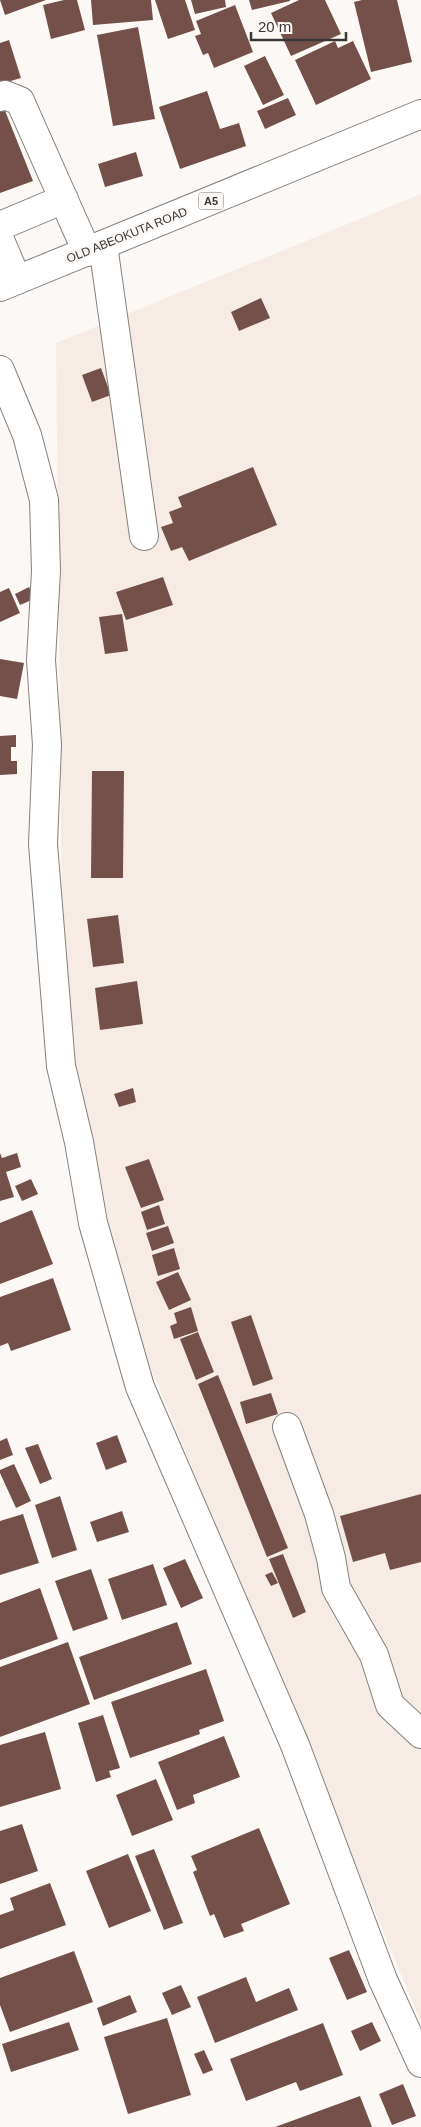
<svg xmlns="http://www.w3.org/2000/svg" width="421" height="2127" font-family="Helvetica,sans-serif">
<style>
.built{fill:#f6ece5}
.building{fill:#75504b}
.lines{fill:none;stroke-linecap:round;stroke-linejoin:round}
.minor-casing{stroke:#83807e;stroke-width:30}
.highway-casing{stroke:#83807e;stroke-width:30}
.minor{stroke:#fff;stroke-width:28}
.highway{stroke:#fff;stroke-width:28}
.labels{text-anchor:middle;stroke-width:5;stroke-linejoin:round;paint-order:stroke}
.shield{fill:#fcf8f6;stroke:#747270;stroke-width:1}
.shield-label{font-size:11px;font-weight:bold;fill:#393837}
.street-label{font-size:12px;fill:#393837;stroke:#fcf8f6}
</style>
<rect width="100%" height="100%" fill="#fcf8f6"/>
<path class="built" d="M 421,194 L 421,2023 L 111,1271 L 78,1091 L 62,931 L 56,343 Z"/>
<path class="building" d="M 0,0 L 46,0 L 5,15 Z
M 64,0 L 77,0 L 85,30 L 51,39 L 43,5 Z
M 91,0 L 151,0 L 153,20 L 93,25 Z
M 155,0 L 185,0 L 195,30 L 168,39 Z
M 191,0 L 225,0 L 226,7 L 195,14 Z
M 249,0 L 290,0 L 290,1 L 252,10 Z
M 299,0 L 325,0 L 341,34 L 291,56 L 271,13 Z
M 362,0 L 397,0 L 412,62 L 371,72 L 354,2 Z
M 235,5 L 253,52 L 214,68 L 208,53 L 203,55 L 195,36 L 201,34 L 196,21 Z
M 138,27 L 155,119 L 113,126 L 97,35 Z
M 9,40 L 21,78 L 0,84 L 0,43 Z
M 335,41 L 338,48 L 353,41 L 371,79 L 316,105 L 295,60 Z
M 265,56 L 284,95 L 263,105 L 244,66 Z
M 207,91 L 220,129 L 239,123 L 246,146 L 180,169 L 159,107 Z
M 0,98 L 33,181 L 0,193 Z
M 288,98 L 296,115 L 265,129 L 257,111 Z
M 136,152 L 143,176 L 105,187 L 98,164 Z
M 261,298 L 270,318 L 239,331 L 231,312 Z
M 101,368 L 111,395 L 92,402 L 82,375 Z
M 253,467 L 277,525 L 189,561 L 182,547 L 171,551 L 161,527 L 173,523 L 169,512 L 182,507 L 178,497 Z
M 163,577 L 173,605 L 126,620 L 116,592 Z
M 29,587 L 34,599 L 20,605 L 15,594 Z
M 9,588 L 20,613 L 0,622 L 0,592 Z
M 122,614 L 128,651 L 105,654 L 99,617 Z
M 0,659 L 24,663 L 17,699 L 0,696 Z
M 16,735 L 16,747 L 11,747 L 11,761 L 17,761 L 17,774 L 0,775 L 0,736 Z
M 92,771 L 124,771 L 123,878 L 91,878 Z
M 118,915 L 124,963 L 93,967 L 87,919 Z
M 137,981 L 143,1024 L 100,1030 L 95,988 Z
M 133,1088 L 136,1102 L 119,1107 L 114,1094 Z
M 0,1153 L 2,1158 L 17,1153 L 21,1167 L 6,1172 L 14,1197 L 0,1201 Z
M 149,1159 L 164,1200 L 141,1208 L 125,1167 Z
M 31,1179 L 38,1194 L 22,1201 L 15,1186 Z
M 159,1205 L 165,1224 L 147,1230 L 141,1212 Z
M 32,1210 L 53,1264 L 0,1284 L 0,1223 Z
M 168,1226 L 174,1243 L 152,1251 L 146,1233 Z
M 174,1248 L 180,1269 L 158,1276 L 152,1255 Z
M 178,1272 L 191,1300 L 169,1310 L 156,1282 Z
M 53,1278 L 71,1330 L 11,1351 L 8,1343 L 0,1346 L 0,1297 Z
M 191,1307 L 198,1331 L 174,1339 L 170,1326 L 177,1323 L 174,1313 Z
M 251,1315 L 273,1379 L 253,1386 L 231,1322 Z
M 198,1332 L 214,1372 L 196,1380 L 180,1339 Z
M 218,1375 L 288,1548 L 267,1557 L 198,1384 Z
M 271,1393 L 278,1414 L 246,1424 L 240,1402 Z
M 117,1435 L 127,1462 L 106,1470 L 96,1443 Z
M 7,1438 L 13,1455 L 0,1460 L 0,1441 Z
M 38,1444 L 52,1479 L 40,1484 L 25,1448 Z
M 14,1464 L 31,1501 L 16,1508 L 0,1473 L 0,1470 Z
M 421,1494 L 421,1562 L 390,1570 L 385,1553 L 353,1562 L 340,1516 Z
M 60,1496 L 77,1550 L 52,1558 L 35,1505 Z
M 122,1511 L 129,1532 L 97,1542 L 90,1522 Z
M 23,1514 L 39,1563 L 0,1575 L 0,1521 Z
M 283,1554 L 306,1612 L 293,1618 L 269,1559 Z
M 185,1559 L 203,1598 L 181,1608 L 163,1568 Z
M 153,1564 L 167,1605 L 122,1620 L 108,1579 Z
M 91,1569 L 108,1619 L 73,1631 L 55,1581 Z
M 272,1572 L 278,1583 L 271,1586 L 265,1575 Z
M 40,1588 L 58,1639 L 0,1660 L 0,1603 Z
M 177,1622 L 192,1664 L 94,1700 L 79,1657 Z
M 68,1642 L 90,1704 L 0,1737 L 0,1667 Z
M 206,1669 L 224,1721 L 199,1730 L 200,1734 L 130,1758 L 111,1702 Z
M 103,1715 L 120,1768 L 109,1771 L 111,1777 L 96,1782 L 78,1723 Z
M 45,1732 L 61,1789 L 0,1807 L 0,1745 Z
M 224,1736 L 240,1777 L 193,1795 L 195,1803 L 177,1810 L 158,1762 Z
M 156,1779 L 173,1820 L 132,1836 L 116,1795 Z
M 22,1824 L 38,1871 L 0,1884 L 0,1831 Z
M 259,1828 L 290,1904 L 241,1924 L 244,1931 L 224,1938 L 214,1914 L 210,1916 L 193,1872 L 197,1870 L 191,1856 Z
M 154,1849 L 183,1923 L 164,1930 L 135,1856 Z
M 128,1854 L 151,1911 L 109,1928 L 86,1871 Z
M 50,1883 L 66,1925 L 0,1949 L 0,1915 L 14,1910 L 10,1898 Z
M 349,1950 L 367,1992 L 347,2000 L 329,1958 Z
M 74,1951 L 93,2002 L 10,2032 L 0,2005 L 0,1978 Z
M 246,1977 L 256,2002 L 289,1988 L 298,2010 L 215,2043 L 197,1997 Z
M 181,1985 L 191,2007 L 172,2015 L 162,1993 Z
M 130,1995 L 137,2012 L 103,2026 L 97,2008 Z
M 167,2018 L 191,2095 L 128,2114 L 104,2037 Z
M 69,2022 L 79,2050 L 11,2072 L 2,2044 Z
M 372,2022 L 381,2041 L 360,2051 L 351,2031 Z
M 323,2023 L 343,2075 L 300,2091 L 296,2082 L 246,2101 L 230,2059 Z
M 204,2050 L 213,2070 L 203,2074 L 194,2054 Z
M 403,2084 L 416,2116 L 392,2125 L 379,2094 Z
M 360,2096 L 372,2127 L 275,2127 Z"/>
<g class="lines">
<g class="minor-casing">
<path id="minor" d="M 0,97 L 5,95 L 20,101 L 87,252
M 0,226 L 64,199
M 0,240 L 17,280
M 103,245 L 144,536
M 0,370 L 27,435 L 44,500 L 46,571 L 41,660 L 47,745 L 43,844 L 61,1066 L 79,1142 L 93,1223 L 140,1387 L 295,1745 L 383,1980 L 421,2063
M 287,1427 L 319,1514 L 331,1558 L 336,1588 L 374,1655 L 390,1705 L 421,1734"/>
</g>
<g class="highway-casing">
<path id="highway" d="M 0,287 L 421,114"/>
</g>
<use href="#minor" class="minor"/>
<use href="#highway" class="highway"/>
</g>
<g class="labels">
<rect class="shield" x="198.5" y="192.5" width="25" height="17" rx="4"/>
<g class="shield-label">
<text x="211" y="205">A5</text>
</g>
<g class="street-label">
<text transform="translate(127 235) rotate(-22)" y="4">OLD ABEOKUTA ROAD</text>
</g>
</g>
<path d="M251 32v8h95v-8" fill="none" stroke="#393837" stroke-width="2.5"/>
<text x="258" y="32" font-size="15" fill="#393837" stroke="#fcf8f6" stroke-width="4" paint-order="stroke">20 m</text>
</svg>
